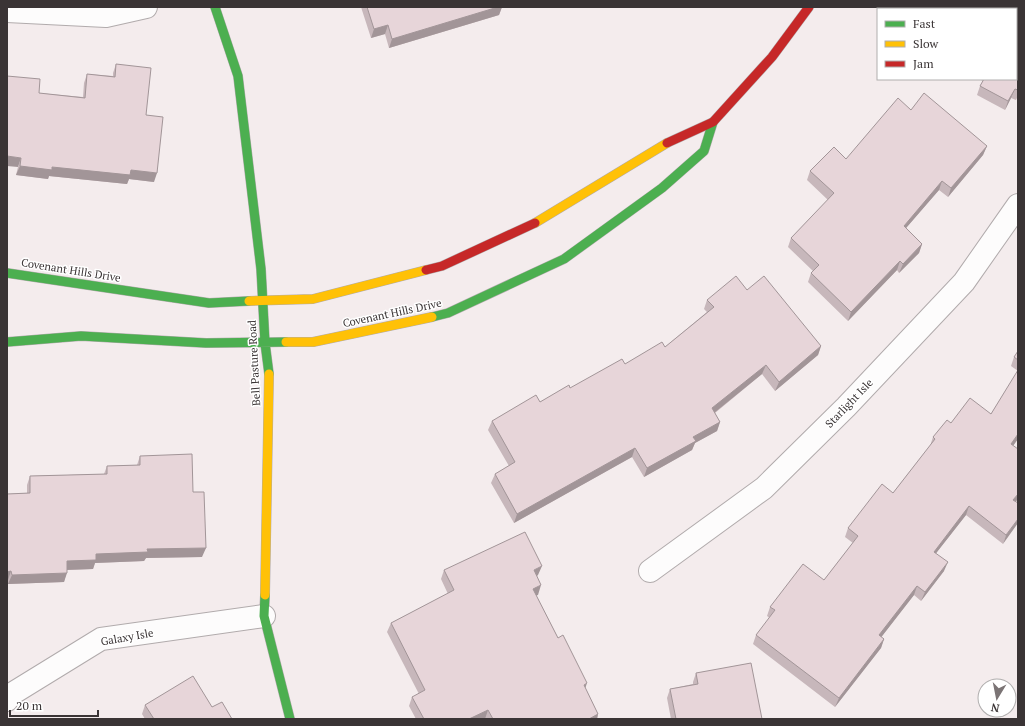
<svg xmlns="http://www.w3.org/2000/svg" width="1025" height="726" font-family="'PT Serif',serif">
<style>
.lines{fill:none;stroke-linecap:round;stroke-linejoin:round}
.street-casing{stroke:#b1abac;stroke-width:24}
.fast-casing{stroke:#b1abac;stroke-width:10}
.slow-casing{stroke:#b1abac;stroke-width:10}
.jam-casing{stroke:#b1abac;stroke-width:10}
.street{stroke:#fdfcfc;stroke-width:22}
.fast{stroke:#4caf50;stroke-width:9}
.slow{stroke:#ffc107;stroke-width:9}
.jam{stroke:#c62828;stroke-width:9}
.wall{fill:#c7b7bb}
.shaded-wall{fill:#a29598}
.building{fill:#e7d5d9;stroke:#a29598}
.labels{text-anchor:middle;stroke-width:3;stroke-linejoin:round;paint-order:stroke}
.street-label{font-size:11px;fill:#3a3435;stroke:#fff}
</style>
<rect width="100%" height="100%" fill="#f4eced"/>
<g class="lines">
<g class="street-casing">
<path id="street" d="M 7,11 L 106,16 L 146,7
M 650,571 L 764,488 L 846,407 L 964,282 L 1018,205
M 7,700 L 10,695 L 101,639 L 264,616"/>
</g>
<g class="fast-casing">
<path id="fast" d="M 215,7 L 238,76 L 261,269 L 265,343 L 269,374
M 7,273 L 209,303 L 249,301
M 432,317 L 448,313 L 564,259 L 662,188 L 704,151 L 713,122
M 7,342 L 81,336 L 206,343 L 286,342
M 265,595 L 264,616 L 290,719"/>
</g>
<g class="slow-casing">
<path id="slow" d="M 535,223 L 667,143
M 249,301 L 313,299 L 426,270
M 286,342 L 313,342 L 432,317
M 265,595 L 269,374"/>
</g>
<g class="jam-casing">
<path id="jam" d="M 667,143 L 713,122 L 772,57 L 809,7
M 426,270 L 442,266 L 535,223"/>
</g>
<use href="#street" class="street"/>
<use href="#fast" class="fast"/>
<use href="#slow" class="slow"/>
<use href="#jam" class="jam"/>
</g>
<path class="wall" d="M 361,7 L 502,7 L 499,15 L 389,48 L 385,34 L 371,38 Z
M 1018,7 L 1018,96 L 1016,100 L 1011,98 L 1005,110 L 977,95 L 980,86 L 983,81 L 979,79 L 1016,79 Z
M 116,64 L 146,115 L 154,182 L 129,179 L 127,184 L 49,176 L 48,179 L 16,175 L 18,167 L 39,93 L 83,97 L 84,83 L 87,74 L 113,76 L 113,73 Z
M 911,110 L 987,146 L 983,155 L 948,197 L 939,190 L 906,228 L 922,244 L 919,253 L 899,273 L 897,270 L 848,321 L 808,282 L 811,273 L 813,271 L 788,247 L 791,238 L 828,200 L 807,180 L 810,171 L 846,159 Z
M 747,290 L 821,346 L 818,355 L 775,391 L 762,374 L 715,413 L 720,422 L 717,431 L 695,443 L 692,450 L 644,477 L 632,457 L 514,523 L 491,483 L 495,474 L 509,466 L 488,430 L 492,421 L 540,402 L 665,347 L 707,312 L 704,309 L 707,300 Z
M 1018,351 L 1018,439 L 1013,445 L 1016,502 L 1018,503 L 1003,544 L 966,515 L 936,553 L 944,571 L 921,601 L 914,595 L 881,637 L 884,639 L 881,648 L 835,707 L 753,644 L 756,635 L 770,618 L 767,616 L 770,607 L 824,580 L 853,543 L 845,537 L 848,528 L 893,493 L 930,446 L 933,437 L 951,423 L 991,414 L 1018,371 L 1011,366 L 1014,357 Z
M 140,456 L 193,492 L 202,557 L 146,558 L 144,561 L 95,563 L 93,569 L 67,570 L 64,582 L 8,584 L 8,580 L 7,580 L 7,494 L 27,493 L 27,485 L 30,476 L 104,474 L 107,466 L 137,465 Z
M 444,570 L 538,575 L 537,576 L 538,595 L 536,595 L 558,638 L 585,689 L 598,714 L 597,719 L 416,719 L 409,706 L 412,697 L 419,694 L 387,632 L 391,623 L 448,594 L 441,579 Z
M 696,673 L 762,719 L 671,719 L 667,698 L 670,689 L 693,684 L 693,682 Z
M 145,705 L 212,707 L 232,719 L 145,719 L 142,714 Z"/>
<path class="shaded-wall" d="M 498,7 L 502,7 L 499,15 L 389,48 L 392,39 Z
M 388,25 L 385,34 L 371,38 L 374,29 Z
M 1015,89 L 1011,98 L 1005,110 L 1008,101 Z
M 987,146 L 983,155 L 948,197 L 951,188 Z
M 7,156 L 21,158 L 18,167 L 7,166 Z
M 20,166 L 131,170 L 157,173 L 154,182 L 129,179 L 127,184 L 49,176 L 48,179 L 16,175 Z
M 942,181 L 939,190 L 900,235 L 904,226 Z
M 922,244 L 919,253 L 899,273 L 903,264 Z
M 900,261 L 897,270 L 848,321 L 851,312 Z
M 821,346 L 818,355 L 775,391 L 779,382 Z
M 766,365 L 762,374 L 709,417 L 712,408 Z
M 720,422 L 717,431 L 695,443 L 692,450 L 644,477 L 647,468 L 693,437 Z
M 1018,434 L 1018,439 L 1008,453 L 1011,444 Z
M 635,448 L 632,457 L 514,523 L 517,514 Z
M 1018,494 L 1018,499 L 1010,509 L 1013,500 Z
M 969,506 L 966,515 L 930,561 L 934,552 Z
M 1018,519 L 1018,523 L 1003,544 L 1006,535 Z
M 206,548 L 202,557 L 146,558 L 144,561 L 95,563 L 93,569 L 64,570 L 67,561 L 96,554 L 147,549 Z
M 948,562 L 944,571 L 921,601 L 925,592 Z
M 542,566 L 538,575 L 530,579 L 534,570 Z
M 11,571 L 8,580 L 7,580 L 7,572 Z
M 67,573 L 64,582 L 8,584 L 12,575 Z
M 541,585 L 538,595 L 529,598 L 533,589 Z
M 917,586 L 914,595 L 876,644 L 879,635 Z
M 884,639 L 881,648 L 835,707 L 839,698 Z
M 587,683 L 584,692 L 584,685 Z
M 488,710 L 485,719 L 469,719 Z
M 598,714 L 597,719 L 589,719 Z"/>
<path class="building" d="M 367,7 L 498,7 L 392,39 L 388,25 L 374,29 Z
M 951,7 L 1018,7 L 1018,90 L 1015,89 L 1008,101 L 980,86 L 984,79 L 1016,79 L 1016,9 L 950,9 Z
M 116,64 L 151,68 L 146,115 L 163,117 L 157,173 L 131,170 L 130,175 L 52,167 L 52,170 L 20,166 L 21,158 L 7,156 L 7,76 L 40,79 L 39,93 L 85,98 L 87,74 L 115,77 Z
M 924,93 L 987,146 L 951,188 L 942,181 L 904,226 L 922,244 L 903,264 L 900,261 L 851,312 L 811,273 L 819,265 L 791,238 L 834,193 L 810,171 L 834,147 L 846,159 L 898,98 L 911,110 Z
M 736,276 L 747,290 L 764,276 L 821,346 L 779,382 L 766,365 L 712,408 L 720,422 L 693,437 L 696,441 L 647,468 L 635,448 L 517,514 L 495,474 L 515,462 L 492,421 L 536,395 L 540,402 L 569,385 L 570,388 L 622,359 L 625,364 L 662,342 L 665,347 L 714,307 L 707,300 Z
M 1018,351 L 1018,360 L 1014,357 Z
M 1018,370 L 1018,434 L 1011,444 L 1018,449 L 1018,494 L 1013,500 L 1018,503 L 1018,519 L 1006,535 L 969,506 L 934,552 L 948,562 L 925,592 L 917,586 L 879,635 L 884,639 L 839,698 L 756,635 L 775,610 L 770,607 L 803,564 L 824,580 L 858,536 L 848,528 L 882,484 L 893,493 L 935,439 L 933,437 L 947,420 L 951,423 L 970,398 L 991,414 Z
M 192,454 L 193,492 L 204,492 L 206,548 L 147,549 L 148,552 L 96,554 L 96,560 L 67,561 L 67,573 L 12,575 L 11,571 L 7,572 L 7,494 L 30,493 L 30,476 L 107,474 L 107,466 L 140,465 L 140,456 Z
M 525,532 L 542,566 L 534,570 L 541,585 L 533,589 L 558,638 L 563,635 L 587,683 L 584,685 L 598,714 L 589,719 L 493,719 L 488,710 L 469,719 L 424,719 L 412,697 L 425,690 L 391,623 L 454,590 L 444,570 Z
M 751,663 L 762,719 L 676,719 L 670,689 L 698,684 L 696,673 Z
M 193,676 L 212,707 L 222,702 L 232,719 L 154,719 L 145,705 Z"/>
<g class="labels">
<g class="street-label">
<text transform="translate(71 270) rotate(9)" y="4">Covenant Hills Drive</text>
<text transform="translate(392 313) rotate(-12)" y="4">Covenant Hills Drive</text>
<text transform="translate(254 363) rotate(-93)" y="4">Bell Pasture Road</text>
<text transform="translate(849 403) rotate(-46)" y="4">Starlight Isle</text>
<text transform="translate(127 637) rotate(-10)" y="4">Galaxy Isle</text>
</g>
</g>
<rect width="1025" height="726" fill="none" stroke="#3a3435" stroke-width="16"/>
<rect x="877" y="8" width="140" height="72" fill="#ffffff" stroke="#b0aeae"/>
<rect x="885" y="21" width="20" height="6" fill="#4caf50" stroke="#b0aeae"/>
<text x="913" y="28" font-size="12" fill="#3a3435">Fast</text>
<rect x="885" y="41" width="20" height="6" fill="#ffc107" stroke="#b0aeae"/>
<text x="913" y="48" font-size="12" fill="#3a3435">Slow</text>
<rect x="885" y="61" width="20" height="6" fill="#c62828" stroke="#b0aeae"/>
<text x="913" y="68" font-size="12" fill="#3a3435">Jam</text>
<g transform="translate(997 698) rotate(190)"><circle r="19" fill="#ffffff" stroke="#b0aeae"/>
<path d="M0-3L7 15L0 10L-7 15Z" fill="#7b7475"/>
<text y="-6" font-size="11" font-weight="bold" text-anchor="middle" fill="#3a3435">N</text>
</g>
<path d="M10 710v6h88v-6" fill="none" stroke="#3a3435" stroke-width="2"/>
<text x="16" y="710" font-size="12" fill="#3a3435" stroke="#ffffff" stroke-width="3" paint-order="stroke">20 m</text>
</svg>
